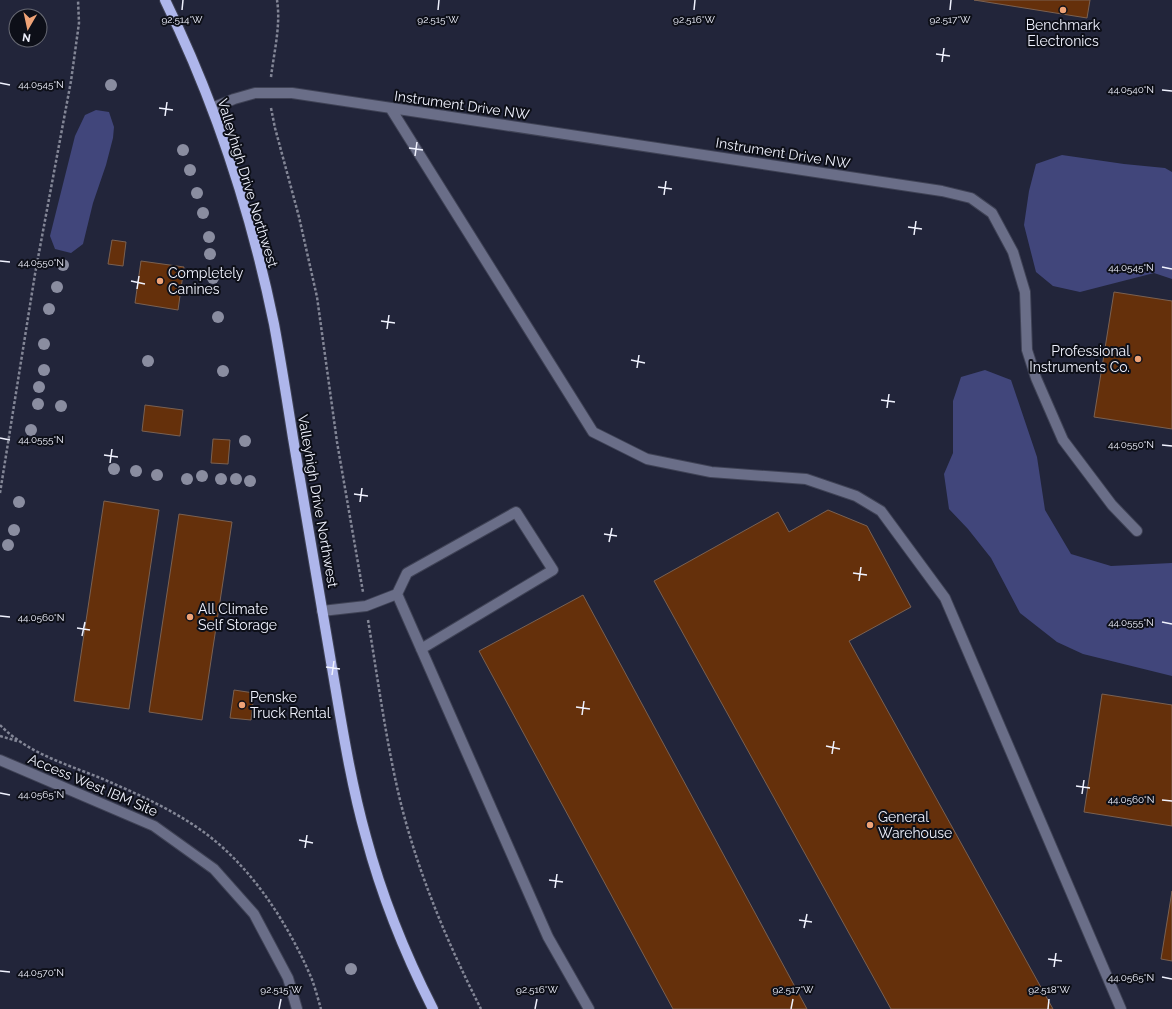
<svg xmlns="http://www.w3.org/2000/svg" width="1172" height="1009" font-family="Raleway,sans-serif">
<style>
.forest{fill:#41467b}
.building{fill:#65300b;stroke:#7a6152}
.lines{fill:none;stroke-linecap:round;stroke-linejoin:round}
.minor-casing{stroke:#3f4255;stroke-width:12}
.major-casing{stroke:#3f4255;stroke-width:12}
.path{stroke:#838696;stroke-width:2.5;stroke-dasharray:3 2;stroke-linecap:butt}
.minor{stroke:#6a6e88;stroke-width:10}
.major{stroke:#aeb6eb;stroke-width:10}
.tree{fill:#8a8da0}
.ticks{fill:none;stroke:#f0f2fe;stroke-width:1.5}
.poi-dot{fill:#efa377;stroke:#0d0f18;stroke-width:1.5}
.labels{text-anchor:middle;stroke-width:4;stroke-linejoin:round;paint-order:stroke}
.poi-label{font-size:14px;fill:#f0f2fe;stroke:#0d0f18;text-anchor:start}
.street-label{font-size:14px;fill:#f0f2fe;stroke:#0d0f18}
.ticks-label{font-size:10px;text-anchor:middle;fill:#f0f2fe;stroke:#0d0f18;stroke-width:4;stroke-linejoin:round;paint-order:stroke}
</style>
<rect width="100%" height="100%" fill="#22253a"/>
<path class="forest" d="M 96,110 L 109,112 L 114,127 L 113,138 L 106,165 L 93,203 L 83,244 L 71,253 L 55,249 L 50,236 L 75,136 L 85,115 Z
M 1062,155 L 1124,164 L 1165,168 L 1172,172 L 1172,279 L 1154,273 L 1080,292 L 1053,286 L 1036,272 L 1024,225 L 1029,191 L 1036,164 Z
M 985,370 L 1011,380 L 1037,457 L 1045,510 L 1071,554 L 1111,566 L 1172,563 L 1172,676 L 1083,654 L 1057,642 L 1020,613 L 991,558 L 968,529 L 949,509 L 944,474 L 953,453 L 953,401 L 961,377 Z"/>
<path class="building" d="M 974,0 L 1090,0 L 1087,18 Z
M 112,240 L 126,242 L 123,266 L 108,264 Z
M 141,261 L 184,267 L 178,310 L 135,303 Z
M 1114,292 L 1172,301 L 1172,429 L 1094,417 Z
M 145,405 L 183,410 L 180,436 L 142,431 Z
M 213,439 L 230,440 L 228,464 L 211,463 Z
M 104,501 L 159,510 L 129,709 L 74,701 Z
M 828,510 L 867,526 L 911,607 L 849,641 L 1053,1009 L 891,1009 L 654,581 L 778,512 L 789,532 Z
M 179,514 L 232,522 L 202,720 L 149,712 Z
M 583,595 L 807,1009 L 673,1009 L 479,651 Z
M 234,690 L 254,693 L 251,720 L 230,718 Z
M 1102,694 L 1172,705 L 1172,826 L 1084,812 Z
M 1172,891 L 1172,961 L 1161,959 Z"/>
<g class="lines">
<g class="minor-casing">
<path id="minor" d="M 212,108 L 234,99 L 255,93 L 292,93 L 942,191 L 971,198 L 992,213 L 1013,252 L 1025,292 L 1027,350 L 1036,378 L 1063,440 L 1112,505 L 1137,531
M 391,109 L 593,432 L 647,459 L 711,472 L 806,479 L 856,496 L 881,511 L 945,598 L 1121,1009
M 397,594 L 407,573 L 516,512 L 553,570 L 421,649
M 322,611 L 366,606 L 397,594 L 548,937 L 589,1009
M 0,760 L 154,826 L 214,869 L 254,914 L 288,978 L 297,1009"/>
</g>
<g class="major-casing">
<path id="major" d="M 165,0 C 215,102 251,212 274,324 C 281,362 287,400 293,438 C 306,513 318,587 331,662 C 341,720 350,780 366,837 C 382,897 405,954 433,1009"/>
</g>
<path class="path" d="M 271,77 C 274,52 281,25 277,0
M 271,108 L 275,128 L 299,217 L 317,297 L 337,442 L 363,592
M 0,493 L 35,274 L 71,81 L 79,23 L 78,0
M 368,620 C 378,680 386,741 400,800 C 418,873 447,942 481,1009
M 0,725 C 29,755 73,766 110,782 C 144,797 179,813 209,836 C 254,871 288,924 311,977 C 315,987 318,999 321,1009
M 0,736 L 17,741"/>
<use href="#minor" class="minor"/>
<use href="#major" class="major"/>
</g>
<g class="tree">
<circle cx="111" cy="85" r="6"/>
<circle cx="183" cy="150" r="6"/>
<circle cx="190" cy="170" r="6"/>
<circle cx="197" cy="193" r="6"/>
<circle cx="203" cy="213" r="6"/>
<circle cx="209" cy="237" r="6"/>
<circle cx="210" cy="254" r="6"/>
<circle cx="63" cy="265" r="6"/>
<circle cx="213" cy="278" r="6"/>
<circle cx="57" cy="287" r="6"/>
<circle cx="49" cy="309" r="6"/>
<circle cx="218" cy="317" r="6"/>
<circle cx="44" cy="344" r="6"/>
<circle cx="148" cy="361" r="6"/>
<circle cx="44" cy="370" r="6"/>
<circle cx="223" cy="371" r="6"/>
<circle cx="39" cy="387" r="6"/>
<circle cx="38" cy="404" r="6"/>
<circle cx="61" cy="406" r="6"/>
<circle cx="31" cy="430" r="6"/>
<circle cx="245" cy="441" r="6"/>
<circle cx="114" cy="469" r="6"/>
<circle cx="136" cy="471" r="6"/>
<circle cx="157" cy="475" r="6"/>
<circle cx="202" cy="476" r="6"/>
<circle cx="187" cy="479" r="6"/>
<circle cx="221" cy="479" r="6"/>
<circle cx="236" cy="479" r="6"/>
<circle cx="250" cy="481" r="6"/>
<circle cx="19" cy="502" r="6"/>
<circle cx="14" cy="530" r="6"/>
<circle cx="8" cy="545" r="6"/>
<circle cx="351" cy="969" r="6"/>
</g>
<path class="ticks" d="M 182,10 L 183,0M 438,10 L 439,0M 694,10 L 695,0M 950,10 L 951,0M 936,54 L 950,56M 942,62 L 944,48M 0,83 L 10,85M 1162,90 L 1172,91M 159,108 L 173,110M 165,116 L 167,102M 409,148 L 423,150M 415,156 L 417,142M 658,187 L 672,189M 664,195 L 666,181M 908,227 L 922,229M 914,235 L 916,221M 0,261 L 10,262M 1162,267 L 1172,269M 131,281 L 145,284M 137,289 L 139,276M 381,321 L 395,323M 387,329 L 389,315M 631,360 L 645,363M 637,368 L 639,355M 881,400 L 895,402M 887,408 L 889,394M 0,438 L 10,440M 1162,445 L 1172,446M 104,455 L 118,457M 110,463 L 112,449M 354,494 L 368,496M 360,502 L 362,488M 604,534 L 617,536M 609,542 L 612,528M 853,573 L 867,575M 859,581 L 861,567M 0,616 L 10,617M 1162,622 L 1172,624M 77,628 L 90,630M 82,636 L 85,622M 326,667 L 340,669M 332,675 L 334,661M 576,707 L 590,709M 582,715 L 584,701M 826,746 L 840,749M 832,754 L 834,741M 1076,786 L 1090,788M 0,793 L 10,795M 1082,794 L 1084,780M 1162,800 L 1172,801M 299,840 L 313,843M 305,848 L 307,835M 549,880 L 563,882M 555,888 L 557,874M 799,920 L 812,922M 804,928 L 807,914M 1048,959 L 1062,961M 1054,967 L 1056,953M 0,971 L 10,972M 1162,977 L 1172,979M 279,1009 L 281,999M 535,1009 L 537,999M 791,1009 L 793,999M 1048,1009 L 1049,999"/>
<g class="poi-dot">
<circle cx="1063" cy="10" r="4"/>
<circle cx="160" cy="281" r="4"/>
<circle cx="1138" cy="359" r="4"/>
<circle cx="190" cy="617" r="4"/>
<circle cx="242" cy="705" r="4"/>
<circle cx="870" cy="825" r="4"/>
</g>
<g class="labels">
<g class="poi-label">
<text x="1063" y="30" text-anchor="middle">Benchmark<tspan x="1063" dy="16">Electronics</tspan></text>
<text x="168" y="278">Completely<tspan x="168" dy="16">Canines</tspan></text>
<text x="1130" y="356" text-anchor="end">Professional<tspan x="1130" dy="16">Instruments Co.</tspan></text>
<text x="198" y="614">All Climate<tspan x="198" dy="16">Self Storage</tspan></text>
<text x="250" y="702">Penske<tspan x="250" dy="16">Truck Rental</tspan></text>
<text x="878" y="822">General<tspan x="878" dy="16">Warehouse</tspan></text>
</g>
<g class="street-label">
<text transform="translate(462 105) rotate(8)" y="5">Instrument Drive NW</text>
<text transform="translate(783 153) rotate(9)" y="5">Instrument Drive NW</text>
<text transform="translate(248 183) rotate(73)" y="5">Valleyhigh Drive Northwest</text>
<text transform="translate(318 501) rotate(80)" y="5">Valleyhigh Drive Northwest</text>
<text transform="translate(93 785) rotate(23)" y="5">Access West IBM Site</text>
</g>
</g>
<g class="ticks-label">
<text x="182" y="23">92.514°W</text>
<text x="438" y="23">92.515°W</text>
<text x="694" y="23">92.516°W</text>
<text x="950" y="23">92.517°W</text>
<text x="41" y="88">44.0545°N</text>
<text x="1131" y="93">44.0540°N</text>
<text x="41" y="266">44.0550°N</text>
<text x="1131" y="271">44.0545°N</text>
<text x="41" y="443">44.0555°N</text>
<text x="1131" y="448">44.0550°N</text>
<text x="41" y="621">44.0560°N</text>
<text x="1131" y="626">44.0555°N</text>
<text x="41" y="798">44.0565°N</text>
<text x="1131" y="803">44.0560°N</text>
<text x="41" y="976">44.0570°N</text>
<text x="1131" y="981">44.0565°N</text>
<text x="281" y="993">92.515°W</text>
<text x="537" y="993">92.516°W</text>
<text x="793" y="993">92.517°W</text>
<text x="1049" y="993">92.518°W</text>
</g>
<g transform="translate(28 28) rotate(189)"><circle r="19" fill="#0d0f18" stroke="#686a74"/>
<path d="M0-3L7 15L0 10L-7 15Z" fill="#efa377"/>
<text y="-6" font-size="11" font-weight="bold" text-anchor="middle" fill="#f0f2fe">N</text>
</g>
</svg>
